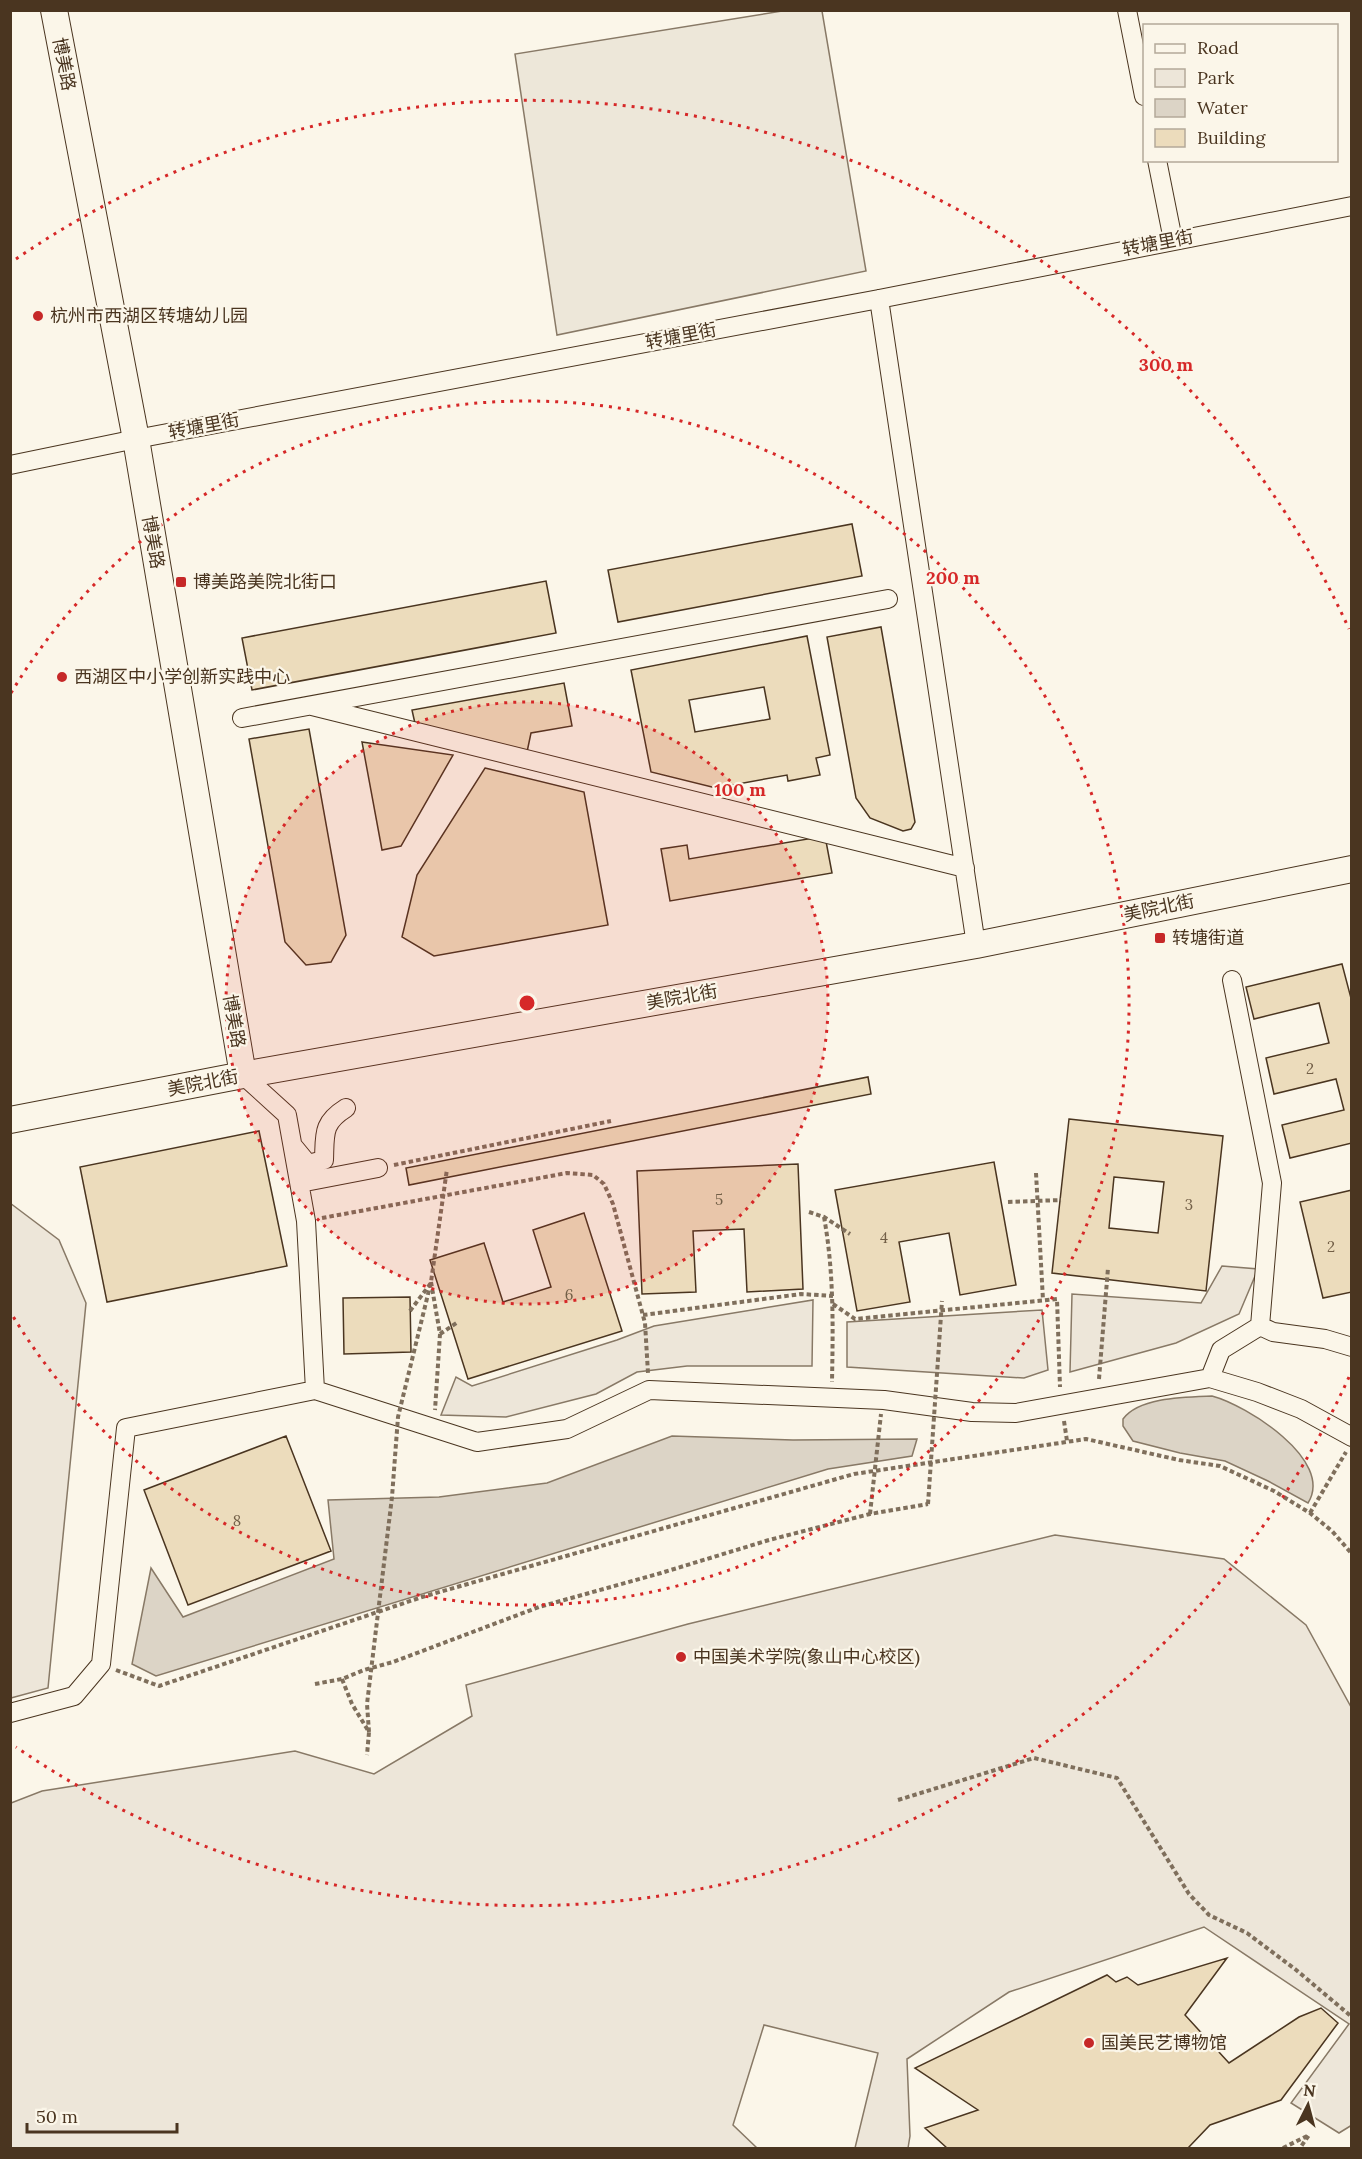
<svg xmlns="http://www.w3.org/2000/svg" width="1362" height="2159" font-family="Lora,'Noto Sans SC',serif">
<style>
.green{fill:#ede6d9;stroke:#887966;stroke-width:1.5}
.parking{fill:#ede7d9;stroke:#887966;stroke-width:1.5}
.water{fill:#dcd4c6;stroke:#887966;stroke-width:1.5}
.building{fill:#ecdcbc;stroke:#4a3520;stroke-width:1.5;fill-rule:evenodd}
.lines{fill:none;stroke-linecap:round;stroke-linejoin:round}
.street-casing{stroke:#4a3520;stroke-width:20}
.secondary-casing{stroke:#4a3520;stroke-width:28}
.path{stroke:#7f6f5c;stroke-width:4;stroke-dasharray:4.5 3;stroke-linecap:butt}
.street{stroke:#fbf6e9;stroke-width:18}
.secondary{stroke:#fbf6e9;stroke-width:26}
.path-bridge{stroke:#7f6f5c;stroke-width:4;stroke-dasharray:4.5 3;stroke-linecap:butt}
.ring{fill:none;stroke:#d62828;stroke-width:3;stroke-dasharray:3 6}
.poi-dot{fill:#c62828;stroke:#fbf6e9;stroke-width:2}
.labels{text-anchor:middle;stroke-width:4.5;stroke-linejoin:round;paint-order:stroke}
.number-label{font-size:15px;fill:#725f47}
.street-label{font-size:18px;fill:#4a3520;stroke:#fbf6e9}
.poi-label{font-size:18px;fill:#4a3520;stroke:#fbf6e9;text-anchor:start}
.centre{fill:#d62828;stroke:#fbf6e9;stroke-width:3}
.ring-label{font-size:18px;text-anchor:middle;font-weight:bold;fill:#d62828;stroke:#fbf6e9;stroke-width:4.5;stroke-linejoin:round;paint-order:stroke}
</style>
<rect width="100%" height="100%" fill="#fbf6e9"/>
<path class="green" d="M 10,1203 L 59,1240 L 86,1303 L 48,1688 L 11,1698 Z
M 1222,1266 L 1258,1269 L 1239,1314 L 1176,1343 L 1070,1372 L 1072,1294 L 1201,1303 Z
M 813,1300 L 812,1366 L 687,1366 L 637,1372 L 596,1394 L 506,1417 L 441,1415 L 456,1377 L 472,1386 L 617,1340 L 654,1326 Z
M 1042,1310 L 1048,1370 L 1024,1378 L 847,1367 L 847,1322 Z
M 1055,1535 L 1224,1559 L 1306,1625 L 1351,1707 L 1352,2125 L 1339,2133 L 1291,2103 L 1349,2024 L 1204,1927 L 1009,1992 L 907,2059 L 910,2136 L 908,2148 L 855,2148 L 878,2053 L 764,2025 L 733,2125 L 757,2148 L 11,2148 L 11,1803 L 42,1791 L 295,1751 L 374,1774 L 472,1716 L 466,1685 L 688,1624 Z"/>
<path class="parking" d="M 782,11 L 822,11 L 866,271 L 557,335 L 515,54 Z"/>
<path class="water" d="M 1212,1396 C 1246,1405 1335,1460 1308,1503 L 1268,1481 L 1225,1461 L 1180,1453 L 1133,1441 L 1123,1426 L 1123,1419 C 1139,1397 1186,1397 1212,1396 Z
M 672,1436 L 793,1440 L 917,1439 L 912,1456 L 828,1469 L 156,1676 L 132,1664 L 151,1568 L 183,1617 L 334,1559 L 328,1500 L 439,1497 L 547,1483 Z"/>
<path class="building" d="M 852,524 L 862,576 L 618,622 L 608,570 Z
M 546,581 L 556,633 L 252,690 L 242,638 Z
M 881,627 L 915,822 L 911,829 L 903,831 L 870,818 L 856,798 L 827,637 Z
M 807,636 L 830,755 L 816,758 L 820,775 L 788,781 L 787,775 L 716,788 L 651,772 L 631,670 ZM 764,687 L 770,719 L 695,732 L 689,700 Z
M 564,683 L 572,726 L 531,733 L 527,752 L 416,728 L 412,710 Z
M 309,729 L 346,935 L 331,962 L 306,965 L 285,942 L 249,739 Z
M 362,742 L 453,755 L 401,846 L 382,850 Z
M 485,768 L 584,792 L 608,925 L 434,956 L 402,937 L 417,875 Z
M 825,836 L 832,873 L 670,901 L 661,849 L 687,845 L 689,859 Z
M 1342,964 L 1352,1002 L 1352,1143 L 1290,1158 L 1282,1125 L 1344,1110 L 1336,1079 L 1274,1094 L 1266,1058 L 1329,1043 L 1319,1003 L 1254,1019 L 1246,987 Z
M 868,1077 L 871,1094 L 409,1185 L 406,1168 Z
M 1069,1119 L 1223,1136 L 1206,1291 L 1052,1273 ZM 1114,1177 L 1164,1182 L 1158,1233 L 1109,1228 Z
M 259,1131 L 287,1266 L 107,1302 L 80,1167 Z
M 994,1162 L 1016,1285 L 960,1295 L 949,1233 L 899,1242 L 910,1302 L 857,1311 L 835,1190 Z
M 798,1164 L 803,1289 L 747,1292 L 744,1229 L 693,1231 L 696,1292 L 642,1294 L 637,1171 Z
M 1352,1190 L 1352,1292 L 1323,1298 L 1300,1202 Z
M 584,1213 L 622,1331 L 468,1379 L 430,1260 L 484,1243 L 503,1302 L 551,1287 L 533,1230 Z
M 410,1297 L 411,1352 L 344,1354 L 343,1298 Z
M 286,1436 L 331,1551 L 188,1605 L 144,1490 Z
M 1227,1958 L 1185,2015 L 1229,2063 L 1299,2017 L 1321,2008 L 1338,2023 L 1281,2100 L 1210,2125 L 1188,2148 L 947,2148 L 925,2128 L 978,2110 L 915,2068 L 1107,1975 L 1116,1982 L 1127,1977 L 1138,1985 Z"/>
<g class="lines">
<g class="street-casing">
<path id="street" d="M 1127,10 L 1144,96
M 1157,160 L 1173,240
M 879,299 L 976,945
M 10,465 L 136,439 L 879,299 L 1352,206
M 312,706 L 965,868
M 242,718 L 888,599
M 1232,980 L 1272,1183 L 1260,1326
M 243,1075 L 287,1115 L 306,1221 L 315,1390
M 294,1147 L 308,1164 L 324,1160 C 325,1134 322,1123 346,1108
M 300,1183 L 378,1168
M 1210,1378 L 1221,1350 L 1260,1326 L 1273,1332 L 1325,1339 L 1352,1347
M 10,1713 L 74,1696 L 101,1664 L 126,1428 L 315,1390 L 477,1442 L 567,1429 L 649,1390 L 884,1400 L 972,1412 L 1016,1413 L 1210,1378 L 1257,1392 L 1301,1409 L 1352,1437"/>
</g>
<g class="secondary-casing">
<path id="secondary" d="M 54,10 L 136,439 L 243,1075
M 10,1120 L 243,1075 L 976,945 L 1352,869"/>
</g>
<path class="path" d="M 394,1165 L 611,1121
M 1036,1173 L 1043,1300
M 809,1212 L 824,1217 L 850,1234
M 824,1217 C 834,1272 833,1326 832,1382
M 322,1218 L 567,1173 L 593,1175 L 604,1184 L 613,1204 L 645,1323 L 648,1373
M 431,1282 L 440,1334 L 435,1410
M 833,1304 L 855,1319 L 1057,1299 L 1060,1387
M 410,1311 L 431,1283
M 643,1315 L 801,1294 L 833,1296
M 440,1334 L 458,1322
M 1099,1379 L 1108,1268
M 1064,1421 L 1067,1441
M 1310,1513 L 1346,1452
M 116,1670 L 159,1686 L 422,1597 L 854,1474 L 1086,1439 L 1179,1460 L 1220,1466 L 1274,1491 L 1310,1513 L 1332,1531 L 1352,1554
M 342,1679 L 352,1704 L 369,1732 L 367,1755
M 315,1684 L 342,1679 L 364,1670 L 393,1662 L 539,1607 L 661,1573 L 769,1540 L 870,1514 L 928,1504
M 898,1800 L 1034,1758 L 1117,1778 L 1189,1894 L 1209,1915 L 1247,1933 L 1295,1969 L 1352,2017
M 1283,2148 L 1309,2135 L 1300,2148"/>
<use href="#street" class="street"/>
<use href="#secondary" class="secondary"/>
<path class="path-bridge" d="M 1008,1202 L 1061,1200
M 928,1504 L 942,1301
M 870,1514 L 881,1414
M 369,1732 L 367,1704 L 392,1497 L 398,1417 L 431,1282 L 447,1169"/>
</g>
<circle cx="527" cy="1003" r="301" fill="#d62828" fill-opacity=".12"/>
<g class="ring">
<circle cx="527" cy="1003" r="301"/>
<path d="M11 693A602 602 0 1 1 11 1313"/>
<path d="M1349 1377A903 903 0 0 1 16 1747M16 259A903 903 0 0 1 1349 629"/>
</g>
<g class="poi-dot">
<circle cx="38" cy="316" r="6"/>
<rect x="175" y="576" width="12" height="12" rx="3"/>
<circle cx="62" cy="677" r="6"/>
<rect x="1154" y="932" width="12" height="12" rx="3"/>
<circle cx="681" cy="1657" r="6"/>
<circle cx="1089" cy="2043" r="6"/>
</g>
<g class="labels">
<g class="number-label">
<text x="1310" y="1074">2</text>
<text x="719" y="1205">5</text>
<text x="1189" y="1210">3</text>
<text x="884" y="1243">4</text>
<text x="1331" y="1252">2</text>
<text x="569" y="1300">6</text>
<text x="237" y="1526">8</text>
</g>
<g class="street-label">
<text transform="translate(64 64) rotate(79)" y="6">博美路</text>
<text transform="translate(1158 243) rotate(-11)" y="6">转塘里街</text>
<text transform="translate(681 336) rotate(-11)" y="6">转塘里街</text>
<text transform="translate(204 426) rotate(-11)" y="6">转塘里街</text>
<text transform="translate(153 542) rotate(80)" y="6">博美路</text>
<text transform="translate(1159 908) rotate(-12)" y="6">美院北街</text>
<text transform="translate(682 997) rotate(-10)" y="6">美院北街</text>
<text transform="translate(234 1021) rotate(80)" y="6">博美路</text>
<text transform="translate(203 1083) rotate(-11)" y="6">美院北街</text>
</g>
<g class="poi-label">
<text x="50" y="322">杭州市西湖区转塘幼儿园</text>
<text x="193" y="588">博美路美院北街口</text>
<text x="74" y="683">西湖区中小学创新实践中心</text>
<text x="1172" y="944">转塘街道</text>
<text x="693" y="1663">中国美术学院(象山中心校区)</text>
<text x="1101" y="2049">国美民艺博物馆</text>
</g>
</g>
<circle cx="527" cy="1003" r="9" class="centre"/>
<g class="ring-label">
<text x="1166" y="371">300 m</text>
<text x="953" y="584">200 m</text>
<text x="740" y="796">100 m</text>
</g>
<rect width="1362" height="2159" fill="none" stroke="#4a3520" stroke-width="24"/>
<rect x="1143" y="24" width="195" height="138" fill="#fbf6e9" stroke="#b4a999" stroke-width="1.5"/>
<rect x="1155" y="44" width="30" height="9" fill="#fbf6e9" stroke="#b4a999" stroke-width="1.5"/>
<text x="1197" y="54" font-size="18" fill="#4a3520">Road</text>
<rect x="1155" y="69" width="30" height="18" fill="#ede6d9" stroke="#b4a999" stroke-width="1.5"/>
<text x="1197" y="84" font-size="18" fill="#4a3520">Park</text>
<rect x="1155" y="99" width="30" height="18" fill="#dcd4c6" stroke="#b4a999" stroke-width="1.5"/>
<text x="1197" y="114" font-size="18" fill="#4a3520">Water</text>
<rect x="1155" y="129" width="30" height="18" fill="#ecdcbc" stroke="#b4a999" stroke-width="1.5"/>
<text x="1197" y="144" font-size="18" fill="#4a3520">Building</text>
<g transform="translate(1308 2105) rotate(6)" stroke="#fbf6e9" stroke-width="4.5" paint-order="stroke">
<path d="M0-4.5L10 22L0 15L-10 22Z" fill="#4a3520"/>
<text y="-9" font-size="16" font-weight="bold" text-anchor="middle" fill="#4a3520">N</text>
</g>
<path d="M27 2123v9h150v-9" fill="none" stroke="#4a3520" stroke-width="3"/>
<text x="36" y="2123" font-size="18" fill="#4a3520" stroke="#fbf6e9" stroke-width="4.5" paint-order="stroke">50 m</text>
</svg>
